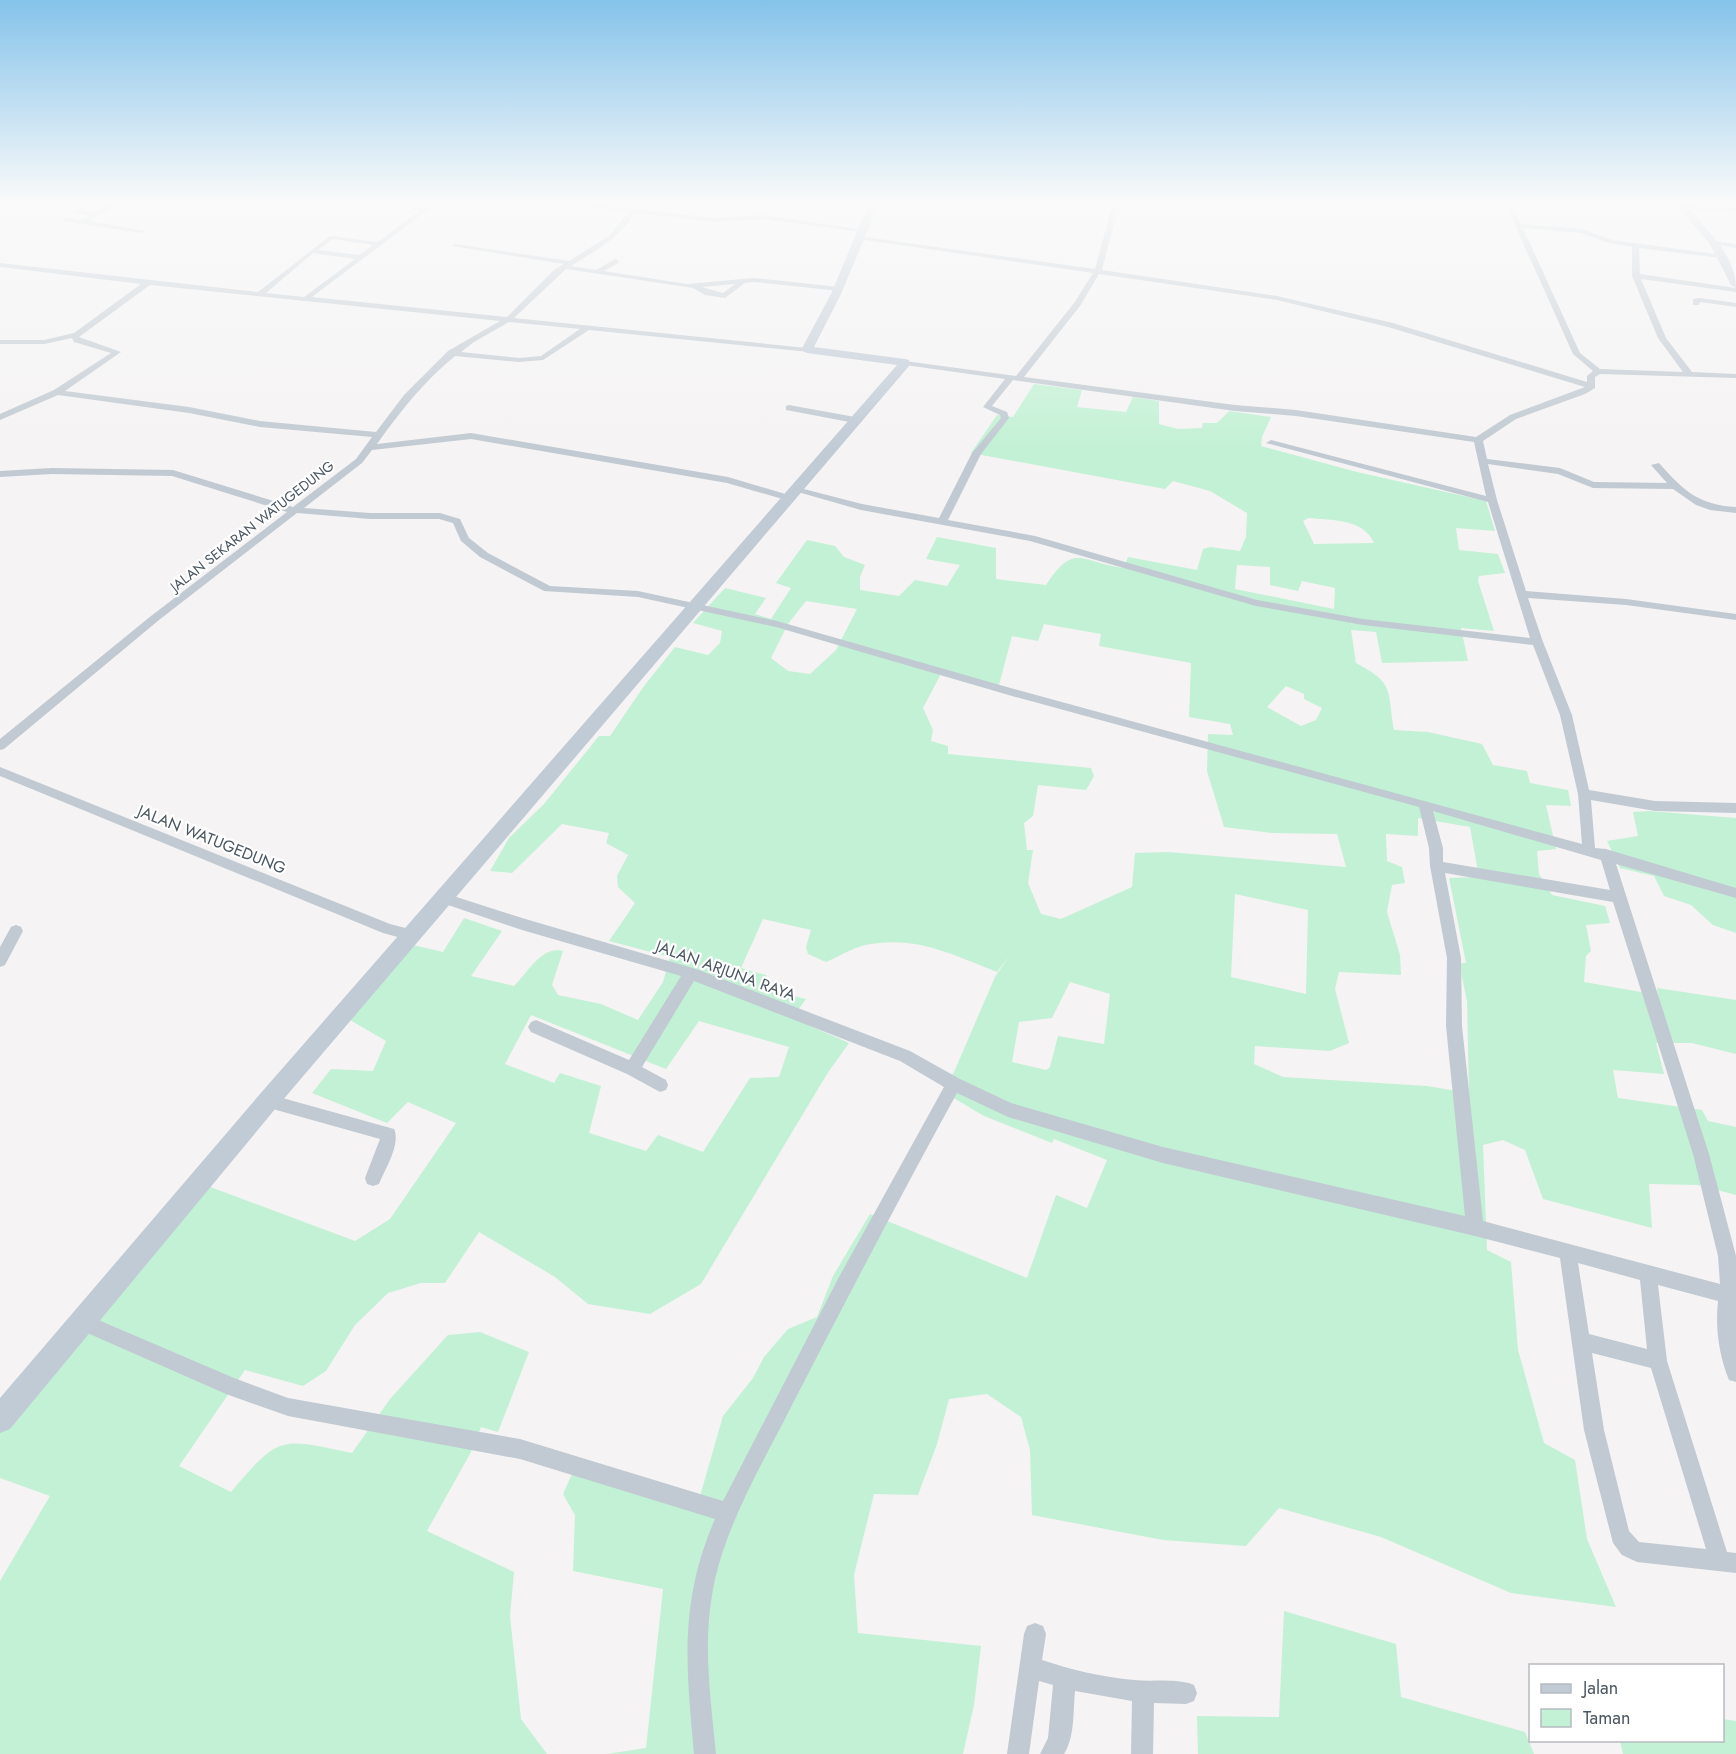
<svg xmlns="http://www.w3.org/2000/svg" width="1736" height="1754" font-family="Jost,sans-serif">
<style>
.green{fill:#c3f1d5;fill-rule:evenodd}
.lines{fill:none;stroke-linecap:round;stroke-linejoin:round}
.street{fill:#c1cad2;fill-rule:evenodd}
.secondary{fill:#c1cbd6;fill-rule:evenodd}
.labels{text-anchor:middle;stroke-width:4.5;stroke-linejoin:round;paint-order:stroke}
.far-street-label{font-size:14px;fill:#4a5661;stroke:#fff}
.street-label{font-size:16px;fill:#4a5661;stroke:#fff}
</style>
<rect width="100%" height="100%" fill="#f5f3f3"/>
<path class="green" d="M 1034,384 L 1082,390 L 1077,407 L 1126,412 L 1133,397 L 1159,401 L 1159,424 L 1178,429 L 1202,428 L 1203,423 L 1217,423 L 1229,411 L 1271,417 L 1262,437 L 1261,446 L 1357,472 L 1486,501 L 1495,531 L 1456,528 L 1459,550 L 1498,554 L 1505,573 L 1479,576 L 1478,581 L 1494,631 L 1461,628 L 1468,661 L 1382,663 L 1376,632 L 1351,630 L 1356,663 C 1395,684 1387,689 1394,730 L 1428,732 L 1482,744 L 1493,765 L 1527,771 L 1530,783 L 1568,790 L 1571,806 L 1546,805 L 1556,849 L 1537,851 L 1539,874 L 1552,895 L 1605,906 L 1610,923 L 1586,925 L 1591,951 L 1586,956 L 1584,982 L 1658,995 L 1657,988 L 1736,1000 L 1736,1054 L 1692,1043 L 1656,1043 L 1664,1074 L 1613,1070 L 1618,1098 L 1702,1110 L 1708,1121 L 1736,1127 L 1736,1195 L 1698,1185 L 1649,1184 L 1652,1228 L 1543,1199 L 1525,1150 L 1503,1140 L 1483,1145 L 1487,1250 L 1511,1262 L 1518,1350 L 1544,1443 L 1575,1460 L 1587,1539 L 1616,1607 L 1511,1593 L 1381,1537 L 1279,1508 L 1246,1546 L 1163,1540 L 1032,1515 L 1030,1450 L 1021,1417 L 987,1394 L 949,1399 L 937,1444 L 918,1495 L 874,1494 L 854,1575 L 858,1633 L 981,1646 L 974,1705 L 963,1754 L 607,1754 L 646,1748 L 663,1589 L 573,1571 L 575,1515 L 563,1494 L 572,1474 L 696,1510 L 723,1416 L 753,1378 L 764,1357 L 788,1329 L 817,1317 L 833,1276 L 870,1214 L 1027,1278 L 1056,1195 L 1087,1208 L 1107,1160 L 1054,1139 L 1052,1143 L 984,1116 L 942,1091 L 954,1072 L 995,977 L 1009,956 L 997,972 C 951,954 916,935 865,945 C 852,948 838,957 826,962 L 808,954 L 806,947 L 811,930 L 763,919 L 741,968 L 766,975 L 771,991 L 806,999 L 792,1018 L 849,1043 L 827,1074 L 701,1284 L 650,1314 L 588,1304 L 555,1277 L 479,1232 L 445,1283 L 421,1283 L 388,1293 L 355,1325 L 326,1371 L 303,1386 L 245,1370 L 179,1466 L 231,1492 C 280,1434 280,1438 352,1453 L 390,1399 L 448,1335 L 480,1332 L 529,1352 L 498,1432 L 481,1427 L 471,1452 L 427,1531 L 514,1572 L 510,1616 L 521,1719 L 547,1754 L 0,1754 L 0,1581 L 50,1496 L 0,1478 L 0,1410 L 194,1181 L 355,1241 L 390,1219 L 456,1123 L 408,1102 L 387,1123 L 312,1093 L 331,1069 L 373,1071 L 386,1041 L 350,1020 L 413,945 L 443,952 L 464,918 L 502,931 L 471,976 L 514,986 C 528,972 542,945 563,951 L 552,985 L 558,995 L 601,1004 L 638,1020 L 663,982 L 670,957 L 609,941 L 635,903 L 618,887 L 617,876 L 628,855 L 606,843 L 609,833 L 562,824 L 512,873 L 490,871 L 509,838 L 544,804 L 599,736 L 610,736 L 644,686 L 675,647 L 708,655 L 720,643 L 722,631 L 693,623 L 725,588 L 766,598 L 755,614 L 771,619 L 791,588 L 776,583 L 807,540 L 835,546 L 844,557 L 865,565 L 860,577 L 860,590 L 899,596 L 915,580 L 947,586 L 960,565 L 926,559 L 937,537 L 996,548 L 996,579 L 1046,585 C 1075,541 1081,563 1124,568 L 1128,557 L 1197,570 L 1203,549 L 1210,547 L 1240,551 L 1246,537 L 1247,513 L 1210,491 L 1173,481 L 1165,489 L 971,453 L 997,415 L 1013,417 ZM 1308,518 C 1332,520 1364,519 1374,543 L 1314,544 L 1303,521 ZM 1237,565 L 1270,567 L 1270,585 L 1298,591 L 1302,581 L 1335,588 L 1334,609 L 1235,589 ZM 806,601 L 857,609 L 836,650 L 810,674 L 788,671 L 771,658 L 788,624 ZM 1044,624 L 1101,634 L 1099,646 L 1191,663 L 1189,717 L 1230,724 L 1233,735 L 1208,734 L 1207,771 L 1224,827 L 1273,833 L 1337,834 L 1346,867 L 1168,852 L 1135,853 L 1132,887 L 1061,919 L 1041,914 L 1028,883 L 1033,850 L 1027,850 L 1024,823 L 1033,816 L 1038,785 L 1086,790 L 1094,776 L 1091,768 L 948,754 L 948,746 L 931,741 L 933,730 L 923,708 L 943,670 L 999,685 L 1012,636 L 1038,641 ZM 1286,686 L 1304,694 L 1304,699 L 1322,708 L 1316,720 L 1301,726 L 1267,707 ZM 1418,818 L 1470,827 L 1479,877 L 1449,878 L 1466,963 L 1459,963 L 1467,1001 L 1469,1093 L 1427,1086 L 1283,1077 L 1254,1064 L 1255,1046 L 1330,1051 L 1349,1043 L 1335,989 L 1339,972 L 1401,975 L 1400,955 L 1387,912 L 1392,885 L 1405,883 L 1402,867 L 1387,861 L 1386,834 L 1418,836 ZM 1235,894 L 1308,910 L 1306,994 L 1231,977 ZM 1070,982 L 1110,994 L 1104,1044 L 1058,1036 L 1050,1067 L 1046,1070 L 1012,1062 L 1019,1022 L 1052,1018 ZM 531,1015 L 666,1069 L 699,1021 L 789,1047 L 779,1077 L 750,1078 L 703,1152 L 658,1135 L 646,1151 L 589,1133 L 601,1086 L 560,1073 L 554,1083 L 505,1064 Z
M 1649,811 L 1736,818 L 1736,933 L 1713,925 L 1691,905 L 1664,896 L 1654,876 L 1620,868 L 1607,841 L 1638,836 L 1633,812 Z
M 1284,1611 L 1396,1644 L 1401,1697 L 1525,1732 L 1534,1754 L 1198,1754 L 1197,1716 L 1279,1717 Z
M 1723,1719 L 1736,1721 L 1736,1754 L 1623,1754 L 1620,1741 L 1722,1740 Z"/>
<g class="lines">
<path class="street" d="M 85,203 L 93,203 L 82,211 C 103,213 103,203 120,203 L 89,221 L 145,231 L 142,233 L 63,221 L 65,218 L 81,220 L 89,216 L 73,212 Z
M 370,203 L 424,207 L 429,203 L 437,203 L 312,297 L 507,317 L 554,270 L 564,264 L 452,246 L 455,244 L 569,261 L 609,236 L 628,212 L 561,203 L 586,203 L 630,208 L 632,203 L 639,203 L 636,209 L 716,218 L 763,215 L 865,230 L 862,232 L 763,219 L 716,222 L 634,213 C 621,238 594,251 571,266 L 596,270 L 615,259 L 619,261 L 618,263 L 604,271 L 687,284 L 754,278 L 839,287 L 843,289 L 839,291 L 754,282 L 745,283 L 725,298 L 705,295 L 693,288 L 566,269 L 514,318 L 807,348 L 811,350 L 810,352 L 589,330 L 543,360 L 519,362 L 455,356 C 424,381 399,413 377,444 L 471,433 L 728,477 L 792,496 L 792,500 L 786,500 L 727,483 L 471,439 L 372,450 L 362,463 L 304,508 L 370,513 L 440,513 L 460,519 L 469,538 L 488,553 L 550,586 L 638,591 L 777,621 L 1014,689 L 1582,844 L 1578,794 L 1560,715 L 1533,645 L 1363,625 L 1256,606 L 1030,541 L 861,510 L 791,490 L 796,487 L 862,504 L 939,518 L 972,453 L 1001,418 L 1000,415 L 983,407 L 1005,379 L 905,365 L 901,363 L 905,361 L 1016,376 L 1074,303 L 1093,273 L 859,239 L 857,236 L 1095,269 L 1113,203 L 1119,203 L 1102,270 L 1277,296 L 1393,323 L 1587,382 L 1587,376 L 1593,371 L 1573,354 L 1505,203 L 1511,203 L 1521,224 L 1582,229 L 1612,240 L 1723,255 L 1723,257 L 1721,258 L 1639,248 L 1640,274 L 1736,288 L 1736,292 L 1641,279 L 1666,338 L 1692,372 L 1736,374 L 1736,378 L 1600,374 L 1595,377 L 1595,388 L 1585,394 L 1516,419 L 1483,441 L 1487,459 L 1560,468 L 1594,482 L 1667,483 L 1651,465 L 1659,463 C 1683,490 1698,505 1736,507 L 1736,513 L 1710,510 L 1696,505 L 1673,489 L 1593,488 L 1558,474 L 1488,464 L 1497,500 L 1526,591 L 1626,599 L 1736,614 L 1736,620 L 1626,605 L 1528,598 L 1543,642 L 1572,715 L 1589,790 L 1655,801 L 1736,803 L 1736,813 L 1655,811 L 1591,800 L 1595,848 L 1606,849 L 1736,888 L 1736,898 L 1616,864 L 1709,1154 L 1736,1256 L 1736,1382 L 1729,1380 C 1719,1356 1715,1327 1718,1301 L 1658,1285 L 1667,1361 L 1727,1552 L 1736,1553 L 1736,1573 L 1637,1562 L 1622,1555 L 1613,1543 L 1584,1430 L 1560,1258 L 1475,1236 L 1163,1163 L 1008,1117 L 957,1093 C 900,1197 845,1302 791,1407 C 761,1467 723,1528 712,1595 C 703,1648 711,1702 716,1754 L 694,1754 C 686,1667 679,1602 715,1519 L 520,1459 L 288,1416 L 226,1394 L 76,1328 L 73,1322 L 76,1316 L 82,1313 L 234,1378 L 288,1398 L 520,1439 L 723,1501 L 839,1277 L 944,1087 L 900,1061 L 694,981 L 642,1067 L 666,1080 L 668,1085 L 666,1090 L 660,1092 L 627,1074 L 531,1032 L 528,1027 L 531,1022 L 536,1020 L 629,1060 L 681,976 L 522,930 L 439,902 L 437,898 L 439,894 L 444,893 L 522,918 L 696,969 L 910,1051 L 960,1079 L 1011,1103 L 1163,1147 L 1465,1216 L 1446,1026 L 1447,958 L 1430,866 L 1429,848 L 1419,807 L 1012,696 L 776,627 L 638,597 L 544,591 L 480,557 L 461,541 L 453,523 L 439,519 L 370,519 L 297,513 L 159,620 L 4,749 L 0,750 L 0,739 L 151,616 L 287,512 L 172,476 L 52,474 L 0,477 L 0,471 L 52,468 L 173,470 L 293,507 L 356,459 L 372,437 L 260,427 L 189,413 L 58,395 L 0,420 L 0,414 L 54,390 L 111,353 L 74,342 L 72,338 L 44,344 L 0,344 L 0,340 L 44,340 L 74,333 L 141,284 L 0,267 L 0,263 L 258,292 L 330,236 L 378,242 L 420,210 ZM 1523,228 L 1581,233 L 1609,243 L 1632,247 L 1632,276 L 1658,338 L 1683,372 L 1600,369 L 1580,353 ZM 333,239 L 373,245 L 359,255 L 318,250 ZM 313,253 L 355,259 L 304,297 L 266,293 ZM 1099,274 L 1277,300 L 1388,327 L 1585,387 L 1510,415 L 1476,437 L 1296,410 L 1235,405 L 1024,377 L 1080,306 ZM 735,284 L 723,293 L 702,287 ZM 150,285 L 500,321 L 448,351 L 404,395 L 376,432 L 260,421 L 189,407 L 65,391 L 121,352 L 79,337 ZM 509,322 L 580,329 L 541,356 L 519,358 L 461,352 L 474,342 ZM 1013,380 L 1235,411 L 1296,416 L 1474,442 L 1486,496 L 1271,440 L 1266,443 L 1488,502 L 1530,638 L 1363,619 L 1257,600 L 1035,536 L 948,520 L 981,454 L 1009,418 L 1007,412 L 992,406 ZM 1433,811 L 1601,860 L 1610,890 L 1443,862 L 1443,848 ZM 1445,873 L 1613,902 L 1693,1154 L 1718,1256 L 1720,1284 L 1483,1221 L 1462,1026 L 1461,958 ZM 1578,1263 L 1640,1280 L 1647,1349 L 1589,1334 ZM 1592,1353 L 1651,1368 L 1706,1549 L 1639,1542 L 1629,1531 L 1604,1430 Z
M 480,203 L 486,203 L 480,212 L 477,210 Z
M 1714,241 L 1736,244 L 1736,248 L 1712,244 Z
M 1700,298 L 1736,303 L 1736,307 L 1700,302 L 1699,305 L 1693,305 L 1693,299 Z
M 789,405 L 855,417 L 859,420 L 855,423 L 786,410 L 786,406 Z
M 0,767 L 390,924 L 417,931 L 419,935 L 417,939 L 412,941 L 383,933 L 0,776 Z
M 16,925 L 21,927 L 23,931 L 5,965 L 0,967 L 0,947 L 11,927 Z
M 268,1094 L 394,1129 C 401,1144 385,1169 379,1184 L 373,1186 L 367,1184 L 365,1178 L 380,1139 L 262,1106 L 260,1101 L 262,1096 Z
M 1035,1623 L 1043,1626 L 1046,1634 L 1042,1660 C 1072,1670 1102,1677 1134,1680 C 1153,1682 1176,1678 1194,1685 L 1197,1693 L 1194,1701 L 1186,1704 L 1154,1703 L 1153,1754 L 1131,1754 L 1132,1701 L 1075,1691 C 1073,1711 1075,1737 1064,1754 L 1040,1754 L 1048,1738 L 1053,1685 L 1039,1681 L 1029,1754 L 1007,1754 L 1024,1634 L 1027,1626 Z"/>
<path class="secondary" d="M 869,203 L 879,203 L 841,294 L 814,347 L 905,359 L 909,360 L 909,366 L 276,1108 L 10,1429 L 0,1433 L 0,1398 L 260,1094 L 897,365 L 807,353 L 801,350 L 831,294 Z
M 1656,203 L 1736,207 L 1736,213 L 1689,209 C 1709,231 1736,257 1736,288 L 1731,285 L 1710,244 L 1678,207 Z"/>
</g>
<linearGradient id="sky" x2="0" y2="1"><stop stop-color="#85c3ea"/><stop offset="0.45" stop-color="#fafafa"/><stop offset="1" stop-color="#fafafa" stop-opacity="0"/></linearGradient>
<rect width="1736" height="449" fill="url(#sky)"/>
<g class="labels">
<g class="far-street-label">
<text transform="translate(252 526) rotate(-38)" y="5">JALAN SEKARAN WATUGEDUNG</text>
</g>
<g class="street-label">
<text transform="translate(212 839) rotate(22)" y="6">JALAN WATUGEDUNG</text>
<text transform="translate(726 970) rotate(20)" y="6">JALAN ARJUNA RAYA</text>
</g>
</g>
<rect x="1529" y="1664" width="195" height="78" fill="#ffffff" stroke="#b7bbc0" stroke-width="1.5"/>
<rect x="1541" y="1684" width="30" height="9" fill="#c1cbd6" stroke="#b7bbc0" stroke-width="1.5"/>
<text x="1583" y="1694" font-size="18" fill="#4a5661">Jalan</text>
<rect x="1541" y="1709" width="30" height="18" fill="#c3f1d5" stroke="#b7bbc0" stroke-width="1.5"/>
<text x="1583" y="1724" font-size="18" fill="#4a5661">Taman</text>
</svg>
